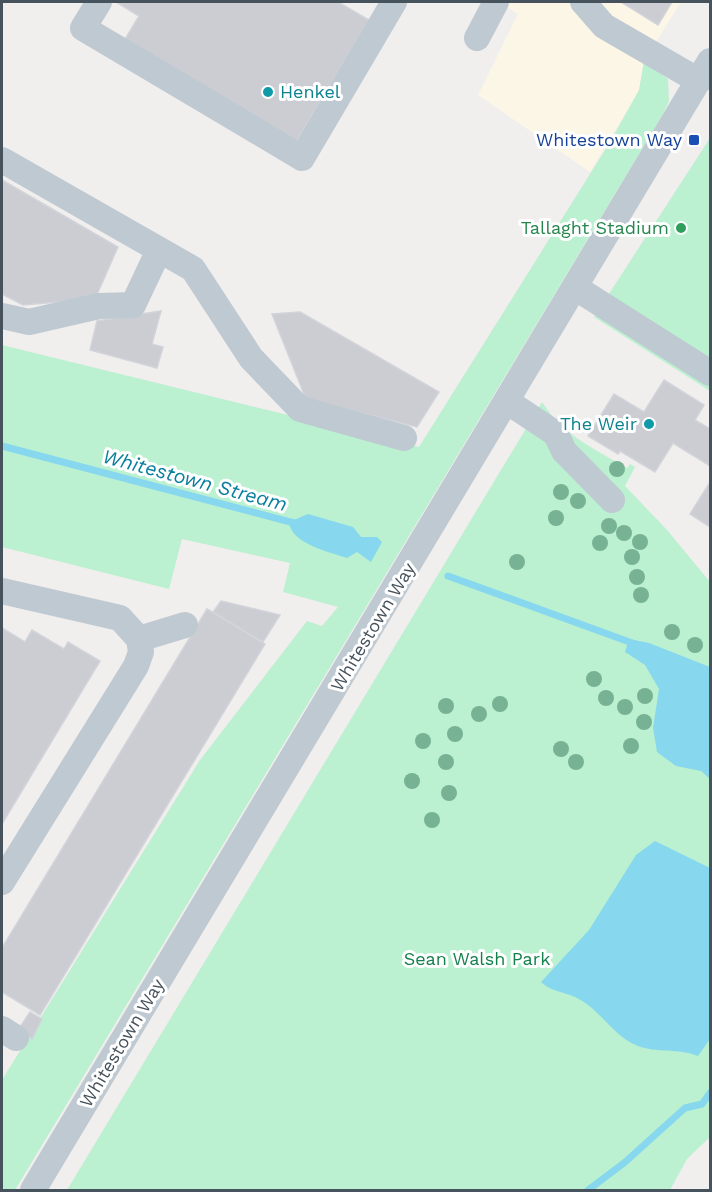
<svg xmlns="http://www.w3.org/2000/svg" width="712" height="1192" font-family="'Work Sans',sans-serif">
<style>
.commercial{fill:#fcf6e7}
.green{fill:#bbf0d0}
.water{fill:#87d8ee}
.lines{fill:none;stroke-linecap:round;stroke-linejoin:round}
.stream{stroke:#87d8ee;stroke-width:7}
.building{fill:#cbcdd3;stroke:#d2d4da;stroke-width:1.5}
.minor{stroke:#bec9d1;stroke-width:26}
.tree{fill:#77b294}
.culture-dot{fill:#0f9aa8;stroke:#fff;stroke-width:2}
.transit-dot{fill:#1a4fb4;stroke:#fff;stroke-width:2}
.leisure-dot{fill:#2e9e5b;stroke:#fff;stroke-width:2}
.labels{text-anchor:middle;stroke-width:6;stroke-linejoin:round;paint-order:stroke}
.culture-label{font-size:18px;fill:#0d838f;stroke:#fff;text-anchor:start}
.transit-label{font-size:18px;fill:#164399;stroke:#fff;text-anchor:end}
.leisure-label{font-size:18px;fill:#27864d;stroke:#fff;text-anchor:end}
.street-label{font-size:18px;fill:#46525c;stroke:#fff}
.park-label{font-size:18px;fill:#14804b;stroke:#fff}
.water-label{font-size:20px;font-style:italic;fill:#097e9d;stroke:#fff}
</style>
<rect width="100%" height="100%" fill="#f1eeee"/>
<path class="commercial" d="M 499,2 L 681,2 L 644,61 L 639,91 L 590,172 L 478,95 L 518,14 Z"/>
<path class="green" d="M 644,61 L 668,79 L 669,101 L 663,114 L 15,1190 L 2,1190 L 2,1080 L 200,760 L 307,621 L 322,626 L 338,607 L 283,592 L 290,563 L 182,539 L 169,589 L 2,547 L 2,345 L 419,447 L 610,142 L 639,90 Z
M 710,138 L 710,391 L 594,317 Z
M 542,402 C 564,436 593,448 627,468 L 630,464 L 635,467 L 625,486 L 667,530 L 710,582 L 710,1137 L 687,1159 L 670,1190 L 67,1190 Z"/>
<path class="water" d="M 308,514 L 353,527 L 361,537 L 377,537 L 382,542 L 371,562 L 357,552 L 347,558 C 330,552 291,544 289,522 Z
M 629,639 L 649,643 L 710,667 L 710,779 L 701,771 L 676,766 L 657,752 L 653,728 L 659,689 L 645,665 L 625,652 Z
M 655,841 L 710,868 L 710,1039 L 698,1056 C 678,1048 656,1053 638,1046 C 614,1037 601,1011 579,999 C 567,992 551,992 541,982 L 589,930 L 636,855 Z"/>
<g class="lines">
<path class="stream" d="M 2,446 L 298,524
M 448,576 L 635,644
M 588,1190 L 624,1163 L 685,1108 L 702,1104 L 710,1093"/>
</g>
<path class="building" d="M 116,2 L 338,2 L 369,20 L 295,144 L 124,41 L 139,16 Z
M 621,2 L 672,2 L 658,25 Z
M 621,2 L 672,2 L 658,25 Z
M 2,180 L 118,247 L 95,299 L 23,305 L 2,294 Z
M 161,311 L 152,344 L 163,347 L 157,368 L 90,350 L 97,321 Z
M 300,312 L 439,392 L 417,427 L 306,399 L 272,314 Z
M 664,380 L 704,405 L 695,420 L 710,429 L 710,466 L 673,443 L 655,472 L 620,451 L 618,454 L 588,436 L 614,394 L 644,412 Z
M 710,482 L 710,527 L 690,514 Z
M 221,601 L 280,615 L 263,642 L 213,612 Z
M 207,609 L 265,644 L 40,1015 L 2,992 L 2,948 Z
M 2,628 L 25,642 L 32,630 L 64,649 L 68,642 L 100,661 L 2,824 Z
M 30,1012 L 42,1019 L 32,1039 L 18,1030 Z"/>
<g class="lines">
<path class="minor" d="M 99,2 L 83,28 L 302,158 L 394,2
M 583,2 L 604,26 L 699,81
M 477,38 L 496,2
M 2,160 L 193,269 L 251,358 L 300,409 L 404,438
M 576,288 L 710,373
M 2,316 L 29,322 L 99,306 L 133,305 L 159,250
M 508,402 L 556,434 L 564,451 L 612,500
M 2,591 L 120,618 L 139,639 L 141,652 L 136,666 L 2,882
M 139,639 L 185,625
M 2,1029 L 16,1038
M 33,1190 L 710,61"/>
</g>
<g class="tree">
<circle cx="617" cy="469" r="8"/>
<circle cx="561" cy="492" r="8"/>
<circle cx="578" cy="501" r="8"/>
<circle cx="556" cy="518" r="8"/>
<circle cx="609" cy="526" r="8"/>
<circle cx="624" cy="533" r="8"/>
<circle cx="640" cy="542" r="8"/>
<circle cx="600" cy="543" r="8"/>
<circle cx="632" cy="557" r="8"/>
<circle cx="517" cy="562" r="8"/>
<circle cx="637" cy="577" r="8"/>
<circle cx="641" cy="595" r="8"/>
<circle cx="672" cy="632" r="8"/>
<circle cx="695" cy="645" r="8"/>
<circle cx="594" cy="679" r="8"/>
<circle cx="645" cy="696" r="8"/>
<circle cx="606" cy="698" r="8"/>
<circle cx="500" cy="704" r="8"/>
<circle cx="446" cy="706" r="8"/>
<circle cx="625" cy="707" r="8"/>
<circle cx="479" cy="714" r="8"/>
<circle cx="644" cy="722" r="8"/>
<circle cx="455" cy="734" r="8"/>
<circle cx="423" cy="741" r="8"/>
<circle cx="631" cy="746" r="8"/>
<circle cx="561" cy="749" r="8"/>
<circle cx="446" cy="762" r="8"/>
<circle cx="576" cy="762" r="8"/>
<circle cx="412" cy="781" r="8"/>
<circle cx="449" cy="793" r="8"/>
<circle cx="432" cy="820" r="8"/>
</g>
<g class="culture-dot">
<circle cx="268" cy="92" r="6"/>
<circle cx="649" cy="424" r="6"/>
</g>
<rect class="transit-dot" x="688" y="134" width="12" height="12" rx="3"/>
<circle class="leisure-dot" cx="681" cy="228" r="6"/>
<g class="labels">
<g class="culture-label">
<text x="280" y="98">Henkel</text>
<text x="637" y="430" text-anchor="end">The Weir</text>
</g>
<g class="transit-label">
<text x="682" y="146">Whitestown Way</text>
</g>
<g class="leisure-label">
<text x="669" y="234">Tallaght Stadium</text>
</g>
<g class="street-label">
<text transform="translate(373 627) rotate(-59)" y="6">Whitestown Way</text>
<text transform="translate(122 1043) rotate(-59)" y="6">Whitestown Way</text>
</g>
<g class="park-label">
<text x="477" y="965">Sean Walsh Park</text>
</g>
<g class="water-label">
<text transform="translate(195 480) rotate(15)" y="7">Whitestown Stream</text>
</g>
</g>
<rect width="712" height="1192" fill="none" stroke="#46525c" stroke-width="6"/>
</svg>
